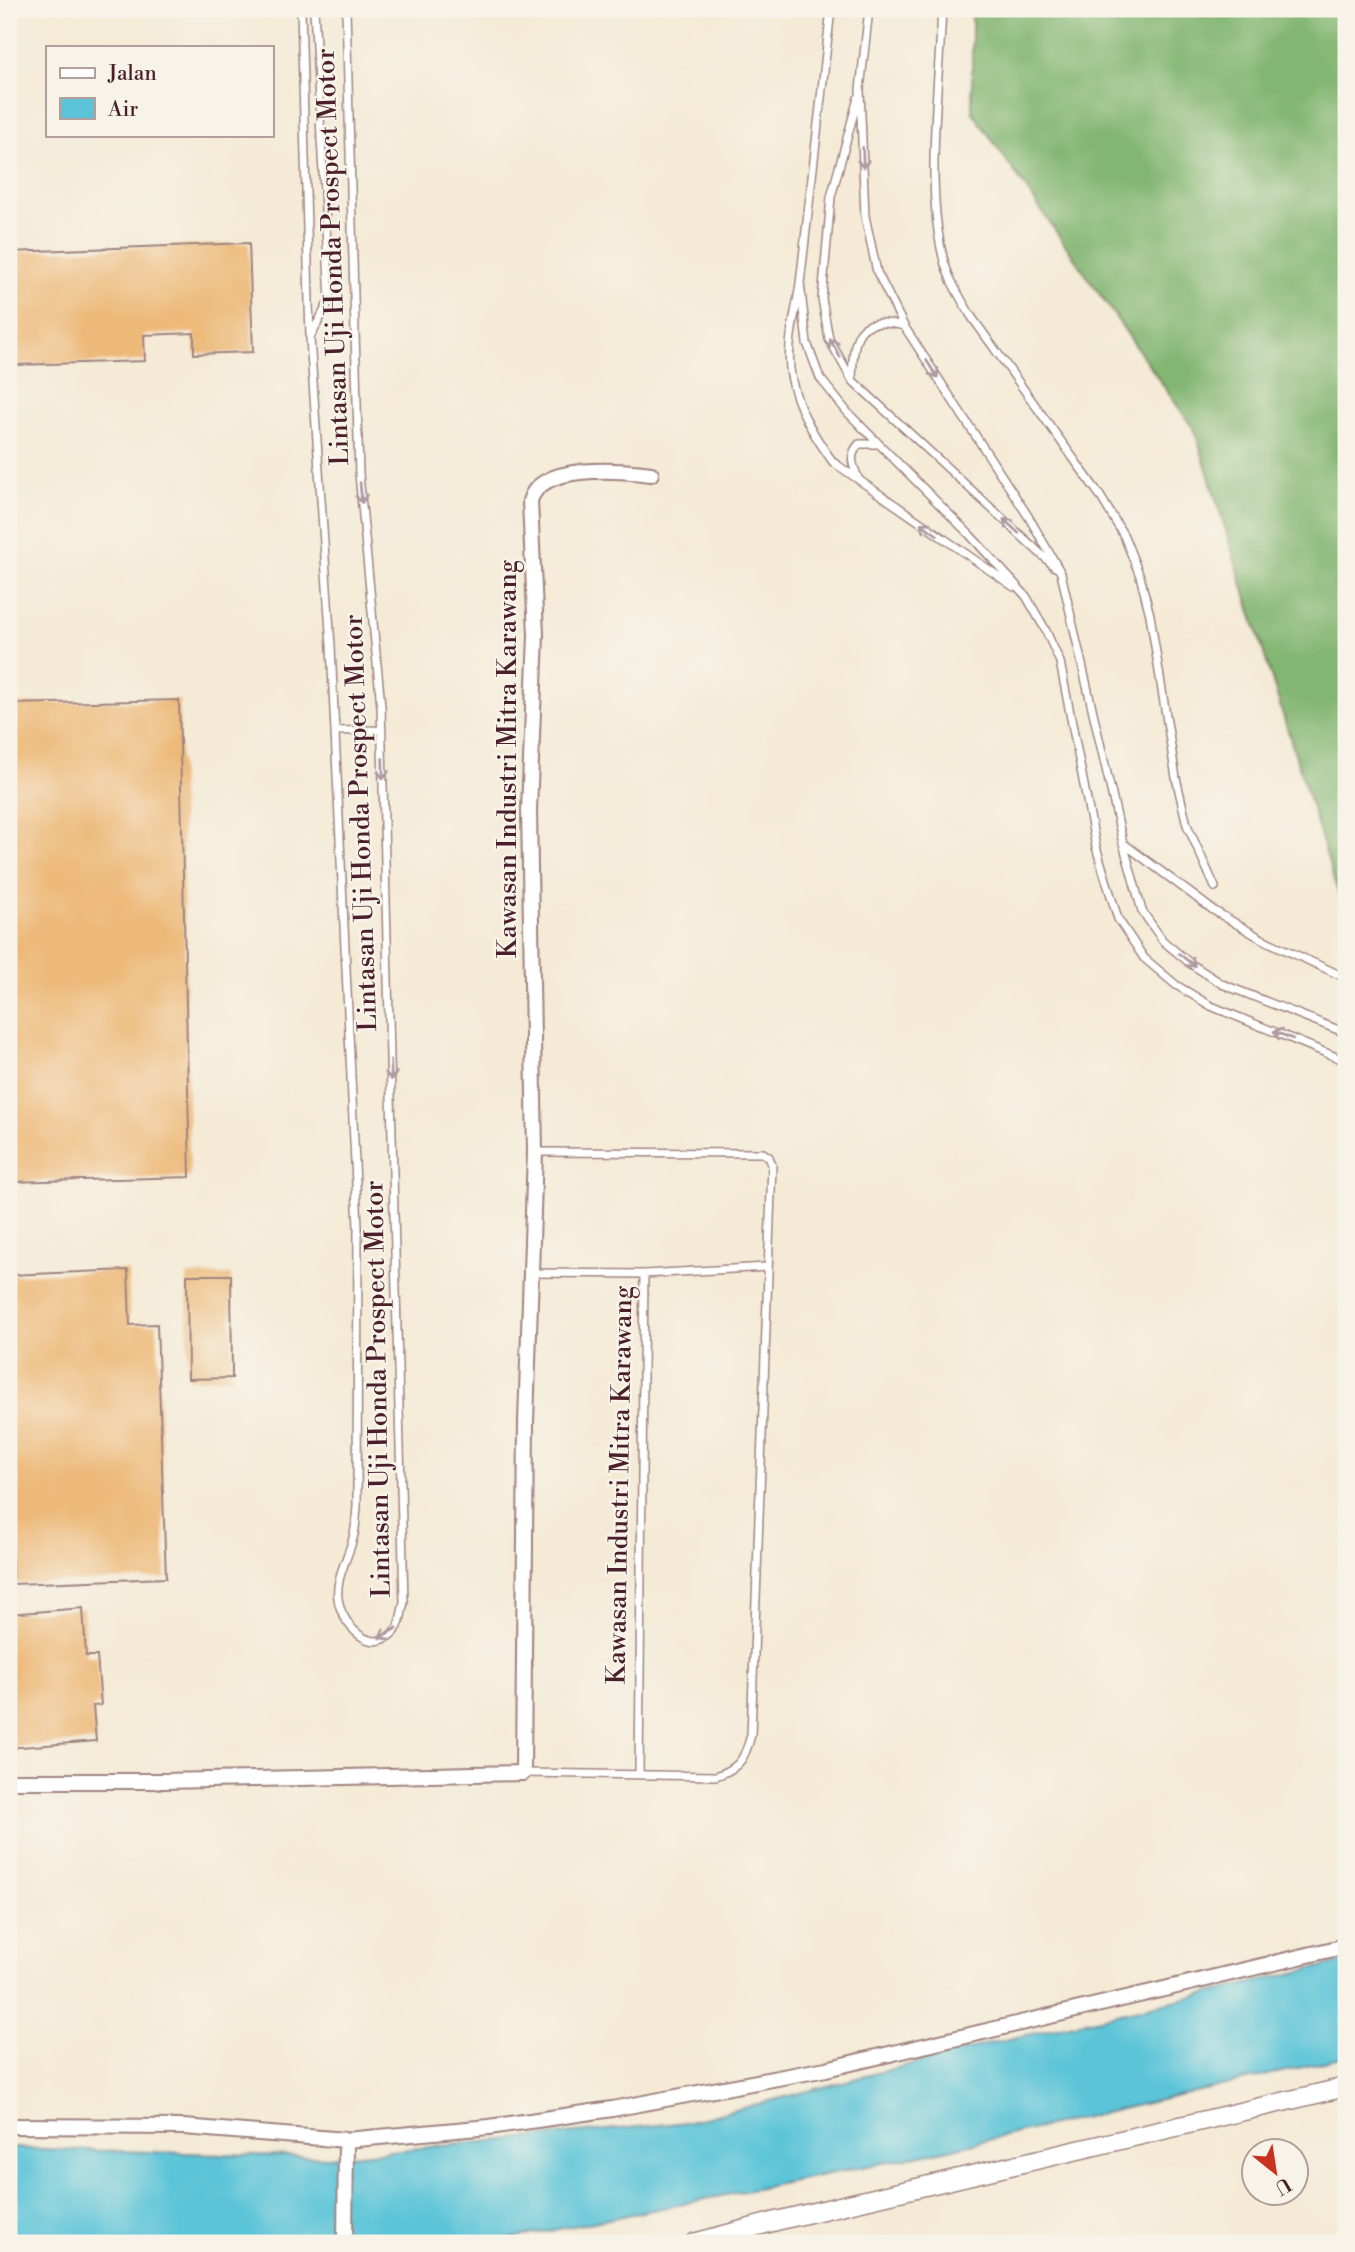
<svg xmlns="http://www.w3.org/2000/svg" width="1355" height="2252" font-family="'Libre Bodoni',serif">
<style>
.forest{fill:#83b672;stroke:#666a4e;stroke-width:2}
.water{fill:#5bc4d8;stroke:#527282;stroke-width:2}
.building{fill:#edb979}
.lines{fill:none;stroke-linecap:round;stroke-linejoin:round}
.service-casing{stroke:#9f8480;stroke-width:10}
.minor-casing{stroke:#9f8480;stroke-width:18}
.tertiary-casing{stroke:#9f8480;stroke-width:21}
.service{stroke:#fff;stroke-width:7}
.minor{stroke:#fff;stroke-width:14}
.tertiary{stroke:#fff;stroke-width:18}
.oneway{stroke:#ae9aa0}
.labels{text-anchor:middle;stroke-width:5;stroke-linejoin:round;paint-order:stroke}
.street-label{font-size:26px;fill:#4a1f2b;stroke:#f7f3e8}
</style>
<rect width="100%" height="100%" fill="#f7f3e8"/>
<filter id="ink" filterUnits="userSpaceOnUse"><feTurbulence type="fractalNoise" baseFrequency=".0143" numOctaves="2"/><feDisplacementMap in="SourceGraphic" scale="14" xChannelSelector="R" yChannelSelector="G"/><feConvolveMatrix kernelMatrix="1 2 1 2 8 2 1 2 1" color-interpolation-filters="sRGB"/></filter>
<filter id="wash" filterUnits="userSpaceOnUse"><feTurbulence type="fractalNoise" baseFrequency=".00686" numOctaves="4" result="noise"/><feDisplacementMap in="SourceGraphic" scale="28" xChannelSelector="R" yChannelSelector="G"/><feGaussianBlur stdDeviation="1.57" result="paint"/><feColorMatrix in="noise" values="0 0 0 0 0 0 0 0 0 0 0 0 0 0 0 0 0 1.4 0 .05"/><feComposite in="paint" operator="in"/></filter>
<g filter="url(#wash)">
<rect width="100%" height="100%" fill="#f4ead5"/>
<path class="forest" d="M 972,9 L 1346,9 L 1346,918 L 1195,431 L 972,111 Z"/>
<path class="water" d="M 1346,1961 L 1346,2057 L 931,2153 L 490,2243 L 9,2243 L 9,2148 L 328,2157 L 689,2122 L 992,2043 Z"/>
<g id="blocks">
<path class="building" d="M 249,243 L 253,352 L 194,354 L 194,333 L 144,335 L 145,361 L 16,365 L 15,339 L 9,339 L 9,252 Z
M 179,700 L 190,1177 L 9,1182 L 9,704 Z
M 128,1270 L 130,1325 L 157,1324 L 166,1578 L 13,1584 L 9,1452 L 9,1275 Z
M 187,1275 L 231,1275 L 232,1378 L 188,1379 Z
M 83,1608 L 86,1656 L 97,1656 L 101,1705 L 93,1706 L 96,1741 L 9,1748 L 9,1614 Z"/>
</g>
</g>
<g filter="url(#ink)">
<use href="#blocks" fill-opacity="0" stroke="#9f8480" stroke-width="2"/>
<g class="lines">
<g class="service-casing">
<path id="service" d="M 301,9 L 310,338 L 331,646 L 358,1227 L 357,1507 C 356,1516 356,1526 354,1534 C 350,1555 335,1577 338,1598 C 341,1625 373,1660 397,1628 C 401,1622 402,1610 404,1602 L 381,706 L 359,474 L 346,9
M 831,9 C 821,97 811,186 801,275 C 798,308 785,342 791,376 C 797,408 814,436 833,462 L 1014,587
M 869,9 L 860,90 L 865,216 L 877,272 L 904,326 L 1028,516 L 1061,573 L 1123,843 L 1142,911 L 1163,941 L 1191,964 L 1222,984 L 1346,1033
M 942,9 C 939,84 925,185 943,257 C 948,279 960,297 971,316 L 1099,494 L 1124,536 L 1140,576 L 1150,615 L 1176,778 L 1187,825 L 1215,887
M 858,98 L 831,197 L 822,299 L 829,339 L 852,380 L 1055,567
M 800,283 L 807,343 L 820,378 L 848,413 L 970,535 L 1026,596 L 1045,629 L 1060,662 L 1096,847 L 1118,919 L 1144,958 L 1176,985 L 1211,1006 L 1346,1061
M 310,337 L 330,300 L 314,9
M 852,379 C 854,338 854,314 904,326
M 859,480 C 853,466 848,456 859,444 L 879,444
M 336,731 L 382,730
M 1123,843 L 1213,910 L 1262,939 L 1346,978
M 531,1273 L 644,1274
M 523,1773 L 716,1776 C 740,1768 745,1758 751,1735 L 772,1165 L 769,1157 L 763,1153 L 535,1152
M 639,1775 L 644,1274 L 767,1267"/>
</g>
<g class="minor-casing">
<path id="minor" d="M 9,1781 L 164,1781 L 523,1773 L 526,1422 L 535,1152 L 529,810 L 536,635 L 530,501 C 540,463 619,470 651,474
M 9,2126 L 184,2127 L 346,2140 L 489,2127 L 612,2109 L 826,2069 L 1346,1946
M 345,2243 L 346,2140"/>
</g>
<g class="tertiary-casing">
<path id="tertiary" d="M 694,2243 L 776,2221 L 1346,2087"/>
</g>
<use href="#service" class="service"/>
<use href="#minor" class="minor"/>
<use href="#tertiary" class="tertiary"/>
</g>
<defs><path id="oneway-shaft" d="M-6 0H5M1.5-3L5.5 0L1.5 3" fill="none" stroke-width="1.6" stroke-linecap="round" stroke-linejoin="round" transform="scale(1.75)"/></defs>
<g class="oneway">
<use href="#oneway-shaft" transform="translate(863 158) rotate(88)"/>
<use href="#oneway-shaft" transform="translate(835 348) rotate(-119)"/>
<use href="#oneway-shaft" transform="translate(932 369) rotate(57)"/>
<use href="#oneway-shaft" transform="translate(361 493) rotate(85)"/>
<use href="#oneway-shaft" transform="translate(1011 526) rotate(-137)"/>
<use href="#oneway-shaft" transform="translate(929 529) rotate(-145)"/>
<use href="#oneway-shaft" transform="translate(383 769) rotate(88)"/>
<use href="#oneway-shaft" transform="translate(1187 960) rotate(38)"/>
<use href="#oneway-shaft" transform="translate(1283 1035) rotate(-158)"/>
<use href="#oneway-shaft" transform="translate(391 1070) rotate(88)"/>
<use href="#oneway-shaft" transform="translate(388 1633) rotate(150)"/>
</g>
</g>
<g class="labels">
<g class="street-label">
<text transform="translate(332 257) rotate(-92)" y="9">Lintasan Uji Honda Prospect Motor</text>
<text transform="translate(507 759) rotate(-90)" y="9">Kawasan Industri Mitra Karawang</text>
<text transform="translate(360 823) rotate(-92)" y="9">Lintasan Uji Honda Prospect Motor</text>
<text transform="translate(377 1389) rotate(-91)" y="9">Lintasan Uji Honda Prospect Motor</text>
<text transform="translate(619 1485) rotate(-89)" y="9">Kawasan Industri Mitra Karawang</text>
</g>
</g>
<rect width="1355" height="2252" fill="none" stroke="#f7f3e8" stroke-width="35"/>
<rect x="46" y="46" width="228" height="91" fill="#f7f3e8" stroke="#b29e9c" stroke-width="2"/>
<rect x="60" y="68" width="35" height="10" fill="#ffffff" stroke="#b29e9c" stroke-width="2"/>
<text x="108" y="80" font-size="21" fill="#4a1f2b">Jalan</text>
<rect x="60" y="98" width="35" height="21" fill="#5bc4d8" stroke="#b29e9c" stroke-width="2"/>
<text x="108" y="116" font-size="21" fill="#4a1f2b">Air</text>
<g transform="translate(1275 2172) rotate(150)"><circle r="33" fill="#f7f3e8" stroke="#b29e9c" stroke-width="2"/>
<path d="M0-5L12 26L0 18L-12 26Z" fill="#c8321e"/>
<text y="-10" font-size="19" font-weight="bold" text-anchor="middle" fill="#4a1f2b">U</text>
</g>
</svg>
